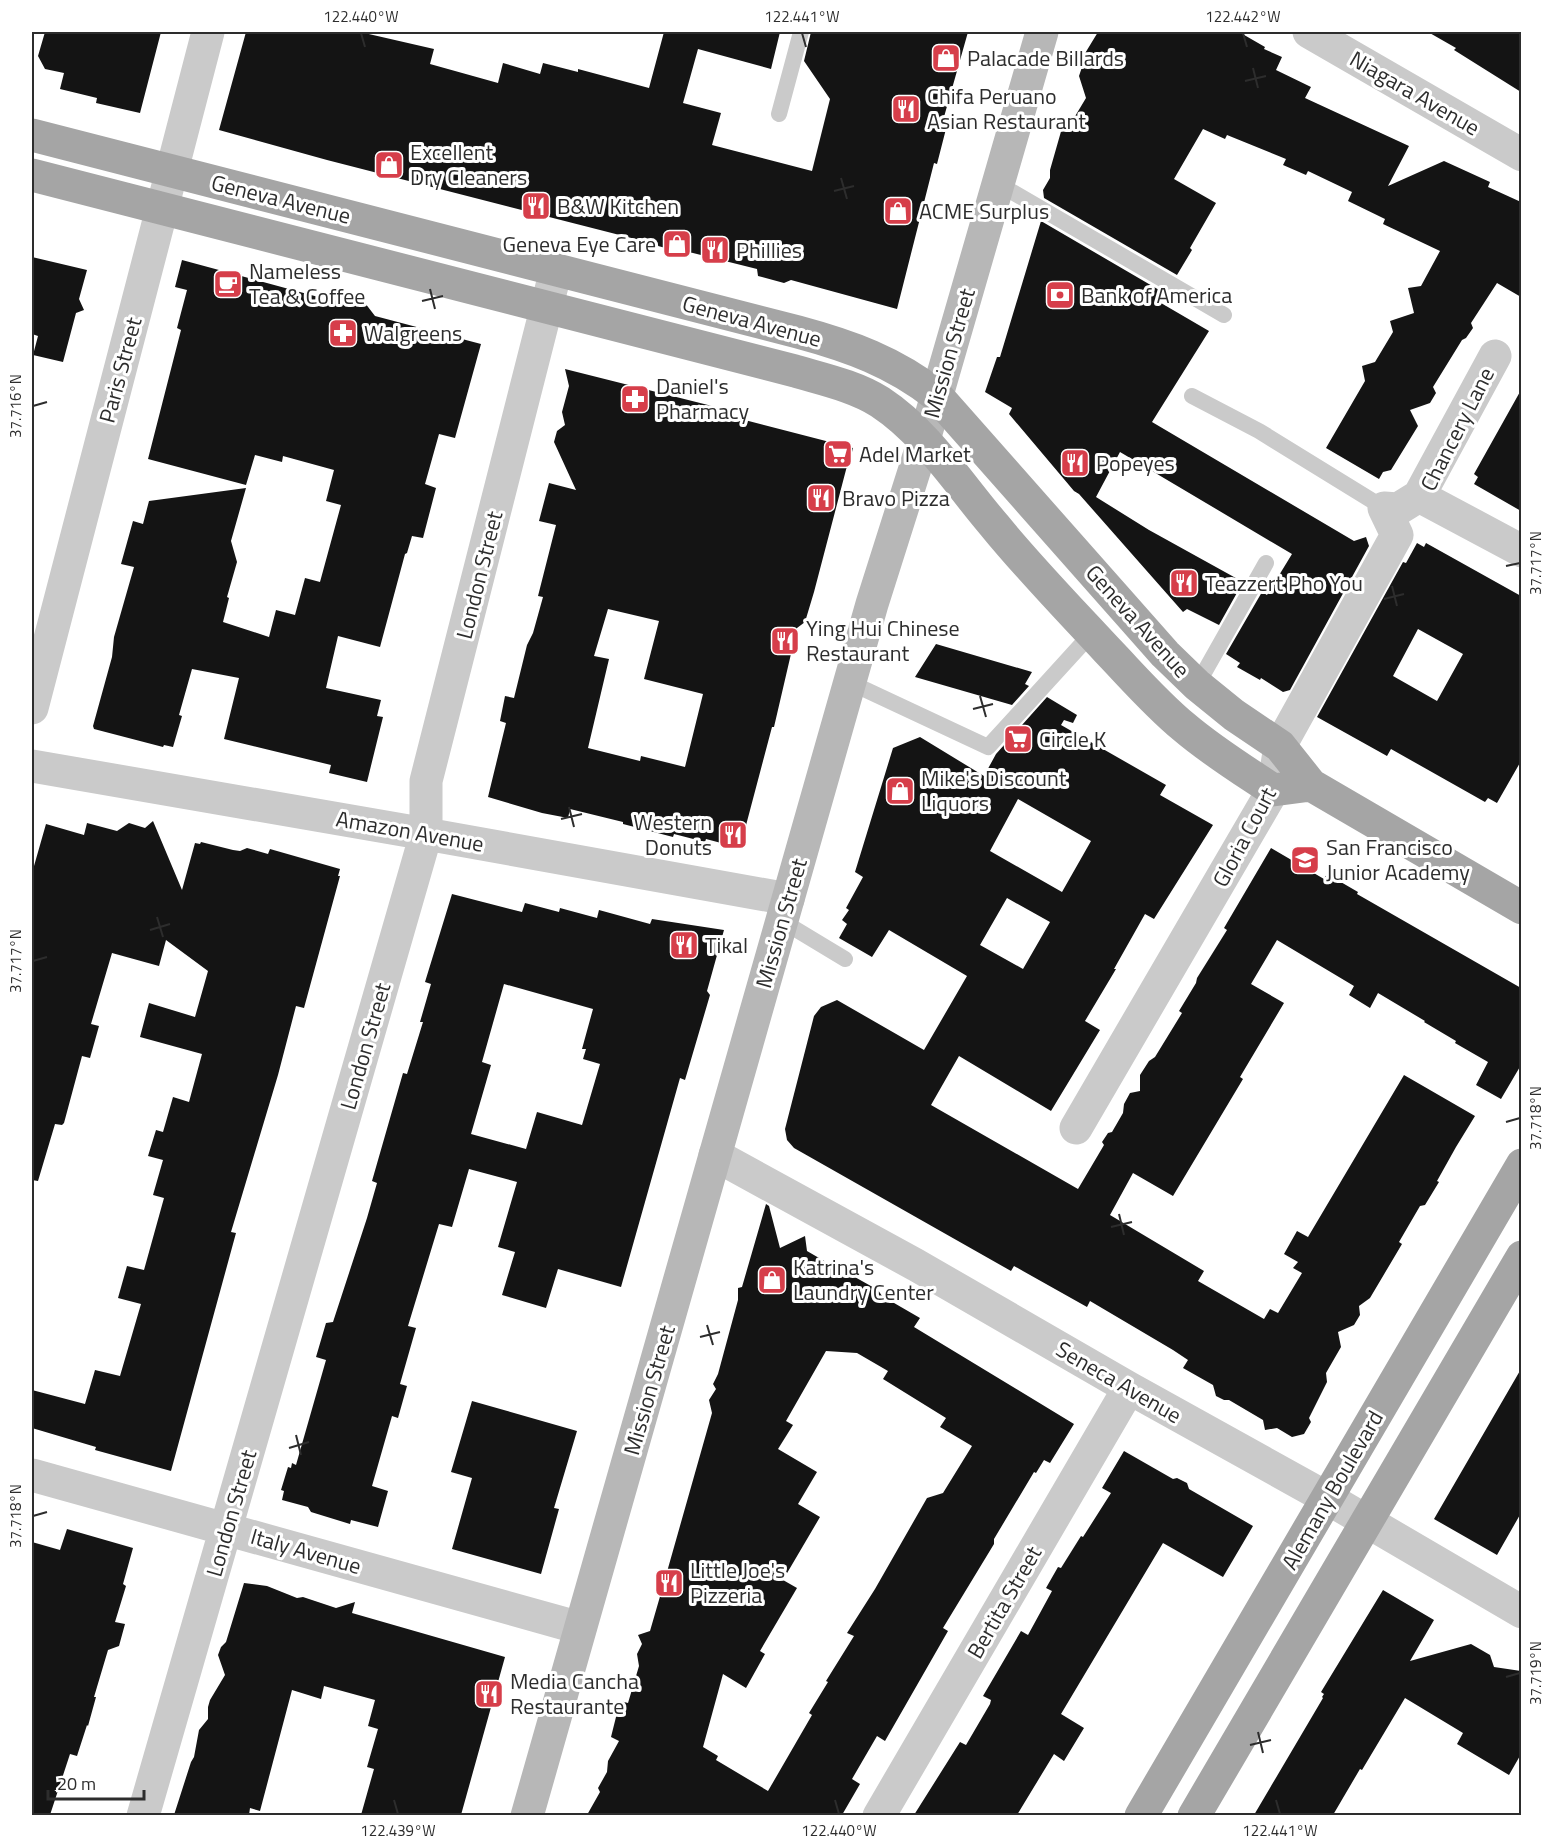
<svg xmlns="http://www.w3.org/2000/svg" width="1553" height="1847" font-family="'Titillium Web',sans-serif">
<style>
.building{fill:#141414;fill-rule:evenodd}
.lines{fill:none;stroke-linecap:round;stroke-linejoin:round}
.lane{stroke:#cacaca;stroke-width:16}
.street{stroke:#cacaca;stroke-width:33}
.secondary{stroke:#b7b7b7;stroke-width:33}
.primary{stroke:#a5a5a5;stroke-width:33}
.ticks{fill:none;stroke:#2d2d2d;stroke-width:2}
.labels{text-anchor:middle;stroke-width:6;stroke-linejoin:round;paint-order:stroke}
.poi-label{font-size:22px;fill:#2d2d2d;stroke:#fff;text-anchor:start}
.street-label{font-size:22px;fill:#2d2d2d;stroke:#fff}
.neatline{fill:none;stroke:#2d2d2d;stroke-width:2}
.ticks-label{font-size:15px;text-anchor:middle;fill:#2d2d2d}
</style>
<rect width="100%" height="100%" fill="#fff"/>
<path class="building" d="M 45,32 L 161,32 L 140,113 L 96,103 L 97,98 L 60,89 L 64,73 L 45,69 L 38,56 Z
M 246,32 L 360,32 L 434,49 L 430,64 L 498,83 L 503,63 L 540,74 L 543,63 L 578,72 L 578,69 L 649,88 L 664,32 L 780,32 L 771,69 L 698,49 L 683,103 L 721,113 L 712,145 L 812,171 L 830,99 L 804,61 L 811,32 L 968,32 L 942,124 L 947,125 L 937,164 L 934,163 L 897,309 L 791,280 L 784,283 L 758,276 L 757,269 L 685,251 L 684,253 L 647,243 L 647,242 L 327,160 L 219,130 Z
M 1098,32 L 1239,32 L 1265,47 L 1264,49 L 1282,57 L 1276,70 L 1311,87 L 1305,98 L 1409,146 L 1388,186 L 1444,161 L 1490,182 L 1488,187 L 1521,202 L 1521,297 L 1497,283 L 1471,323 L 1473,328 L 1466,338 L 1462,340 L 1433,387 L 1436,393 L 1430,403 L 1410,410 L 1418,426 L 1391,470 L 1383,472 L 1379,479 L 1326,448 L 1365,381 L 1362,366 L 1375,362 L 1393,332 L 1390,321 L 1414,313 L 1408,288 L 1421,286 L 1440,251 L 1383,224 L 1385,219 L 1348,201 L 1352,192 L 1308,171 L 1306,175 L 1283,165 L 1286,159 L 1227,135 L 1225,139 L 1203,129 L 1174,179 L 1216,203 L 1190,248 L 1192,250 L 1177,275 L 1044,198 L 1043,190 L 1050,178 L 1050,170 L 1064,121 L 1074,118 L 1086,98 L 1079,76 L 1085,58 L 1084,55 Z
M 1428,32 L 1521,32 L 1521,92 L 1454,50 L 1456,48 Z
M 1041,221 L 1166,294 L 1161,303 L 1209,331 L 1152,422 L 1354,541 L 1366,537 L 1369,546 L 1290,690 L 1283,692 L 1261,678 L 1260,680 L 1237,667 L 1240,663 L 1226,654 L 1262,592 L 1267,595 L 1292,554 L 1120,452 L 1096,497 L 1149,530 L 1243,582 L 1219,625 L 1187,609 L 1183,612 L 1079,494 L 1074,491 L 1009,414 L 1012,408 L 985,392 L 997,357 L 1000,357 Z
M 32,257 L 87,270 L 79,299 L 84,310 L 76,313 L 63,362 L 33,355 L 38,336 L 32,334 Z
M 182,260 L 333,301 L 344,298 L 355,298 L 365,303 L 375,316 L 481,344 L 455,438 L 439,434 L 425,484 L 436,488 L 423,538 L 412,536 L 407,553 L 405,554 L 380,647 L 338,636 L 326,688 L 381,700 L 377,716 L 383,717 L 367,782 L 329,773 L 331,765 L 224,739 L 239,678 L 192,669 L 179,715 L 182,716 L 173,747 L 164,745 L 163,747 L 94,729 L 93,726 L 112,657 L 114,637 L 134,567 L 121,564 L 133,521 L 143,524 L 149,501 L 246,488 L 231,541 L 237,562 L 227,597 L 229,598 L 223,622 L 269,637 L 276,610 L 295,615 L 305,578 L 320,582 L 341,505 L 326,501 L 334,470 L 283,456 L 282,462 L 255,455 L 246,485 L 148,459 L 181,330 L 177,328 L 187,290 L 175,287 Z
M 565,369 L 716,407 L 714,412 L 853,448 L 849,464 L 847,466 L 814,592 L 805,622 L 797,628 L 774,727 L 772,727 L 740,848 L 706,839 L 705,842 L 674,834 L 673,837 L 623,824 L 623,822 L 570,809 L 568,818 L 542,813 L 488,797 L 506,723 L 500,721 L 505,696 L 514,698 L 527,645 L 533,633 L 543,597 L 538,596 L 556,525 L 539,521 L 549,483 L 576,490 L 554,442 L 557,431 L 565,425 L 562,412 L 569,386 ZM 608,609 L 659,621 L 644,679 L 703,694 L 685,767 L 641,756 L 640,761 L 588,748 L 609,659 L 594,656 Z
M 1521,390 L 1521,511 L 1474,484 L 1478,477 L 1474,474 Z
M 1417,543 L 1424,547 L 1426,543 L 1521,596 L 1521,761 L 1497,803 L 1488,798 L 1485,802 L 1391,749 L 1387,756 L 1317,717 L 1403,562 L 1406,563 ZM 1418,629 L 1463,654 L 1437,701 L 1393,676 Z
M 936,644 L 1032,672 L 1025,684 L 1029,686 L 1012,705 L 915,677 Z
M 1047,697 L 1077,715 L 1073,723 L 1064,720 L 1061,725 L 1166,785 L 1160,795 L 1213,825 L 1154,919 L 1145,914 L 1114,969 L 1116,969 L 1085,1021 L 1100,1030 L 1051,1111 L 959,1056 L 931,1105 L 1078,1189 L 1104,1145 L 1102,1142 L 1108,1133 L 1112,1132 L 1123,1113 L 1124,1104 L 1130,1093 L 1140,1091 L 1140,1075 L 1149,1061 L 1155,1057 L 1182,1013 L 1179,1011 L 1196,983 L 1197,978 L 1227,930 L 1224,928 L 1271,848 L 1324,879 L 1327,874 L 1358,892 L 1357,894 L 1521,988 L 1521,1065 L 1501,1099 L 1476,1085 L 1488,1062 L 1455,1043 L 1456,1041 L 1424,1022 L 1425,1021 L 1378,993 L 1370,1008 L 1349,995 L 1354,986 L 1277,940 L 1251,984 L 1284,1003 L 1240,1077 L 1243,1079 L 1173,1196 L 1133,1173 L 1110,1215 L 1204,1271 L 1198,1281 L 1264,1319 L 1270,1309 L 1278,1313 L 1302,1273 L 1293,1268 L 1298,1262 L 1284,1254 L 1297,1231 L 1308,1237 L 1404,1075 L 1475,1116 L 1456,1147 L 1437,1181 L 1439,1182 L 1425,1205 L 1420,1206 L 1399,1242 L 1402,1244 L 1370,1298 L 1359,1306 L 1360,1315 L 1354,1325 L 1338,1332 L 1341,1347 L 1326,1373 L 1327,1382 L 1309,1418 L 1311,1422 L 1304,1434 L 1292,1437 L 1277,1428 L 1265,1430 L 1263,1420 L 1229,1400 L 1224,1400 L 1216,1396 L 1213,1385 L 1183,1368 L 1188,1360 L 1173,1350 L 1090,1301 L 1087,1307 L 1014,1266 L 1011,1271 L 794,1148 L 787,1140 L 785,1129 L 814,1016 L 821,1007 L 837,1000 L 924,1050 L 967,976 L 889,930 L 872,957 L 839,938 L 847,924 L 842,920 L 849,910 L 846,908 L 863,877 L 855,872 L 893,748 L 920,737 L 984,776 L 996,754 ZM 1018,799 L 1091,841 L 1062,892 L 990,851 ZM 1007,898 L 1050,922 L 1023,969 L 980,945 Z
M 153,821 L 182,890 L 195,843 L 200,844 L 201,842 L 233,850 L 240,851 L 247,848 L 268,854 L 270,849 L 340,869 L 338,876 L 340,876 L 304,1008 L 296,1006 L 278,1075 L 231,1232 L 236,1233 L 171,1471 L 95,1450 L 96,1447 L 32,1428 L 32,1390 L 85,1404 L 95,1370 L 120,1376 L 141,1304 L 118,1298 L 127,1266 L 144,1270 L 164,1198 L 153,1195 L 163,1160 L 148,1156 L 156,1130 L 163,1132 L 173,1097 L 189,1102 L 202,1054 L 140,1037 L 149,1003 L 195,1017 L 208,971 L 166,940 L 159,966 L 112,953 L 91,1024 L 99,1026 L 90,1058 L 82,1056 L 64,1123 L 62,1125 L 55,1124 L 38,1181 L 32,1180 L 32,873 L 46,824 L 84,835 L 87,823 L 117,831 L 129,823 L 145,828 Z
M 452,894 L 522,912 L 525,903 L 559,912 L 560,908 L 597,918 L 599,910 L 650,924 L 652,919 L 724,930 L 707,991 L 710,995 L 685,1080 L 680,1078 L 621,1287 L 558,1269 L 546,1308 L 502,1295 L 515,1252 L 498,1247 L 517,1182 L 469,1169 L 452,1227 L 439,1224 L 408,1326 L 416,1328 L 400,1384 L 407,1386 L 398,1418 L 392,1416 L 372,1486 L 388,1491 L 378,1527 L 351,1520 L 350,1524 L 311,1512 L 308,1507 L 282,1500 L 284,1491 L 281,1490 L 288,1467 L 291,1468 L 292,1463 L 296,1465 L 326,1360 L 316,1357 L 326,1323 L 333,1322 L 367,1218 L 377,1183 L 372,1181 L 403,1073 L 407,1074 L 423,1022 L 420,1022 L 431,984 L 425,982 ZM 504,984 L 593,1009 L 582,1049 L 586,1049 L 583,1059 L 600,1064 L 582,1125 L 537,1112 L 526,1149 L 471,1134 L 491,1065 L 482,1062 Z
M 766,1204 L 769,1206 L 780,1248 L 805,1236 L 807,1251 L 838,1269 L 850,1267 L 853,1276 L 878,1290 L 882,1296 L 920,1318 L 914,1327 L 1074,1424 L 1050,1463 L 1044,1460 L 1036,1473 L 1034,1472 L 994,1539 L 994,1544 L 943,1628 L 948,1631 L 885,1741 L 877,1736 L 852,1779 L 860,1784 L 842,1815 L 587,1815 L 600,1792 L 598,1788 L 607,1772 L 608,1761 L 619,1741 L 611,1737 L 620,1701 L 628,1703 L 639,1666 L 637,1654 L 642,1644 L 638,1635 L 650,1631 L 661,1593 L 712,1413 L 709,1400 L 716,1389 L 713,1384 L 718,1374 L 738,1300 L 738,1288 L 742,1287 ZM 826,1351 L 857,1353 L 888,1371 L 883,1379 L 946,1418 L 940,1427 L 972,1446 L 943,1493 L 927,1498 L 875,1589 L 847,1633 L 854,1636 L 826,1681 L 828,1682 L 809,1713 L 812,1715 L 768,1791 L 716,1760 L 718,1756 L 703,1747 L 723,1674 L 746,1688 L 765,1654 L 760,1651 L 797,1588 L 783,1580 L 820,1517 L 798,1504 L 817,1472 L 778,1449 L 793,1425 L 786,1421 Z
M 1521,1369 L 1521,1513 L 1497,1555 L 1434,1519 Z
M 472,1401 L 577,1431 L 554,1508 L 559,1509 L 541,1574 L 452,1549 L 472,1478 L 451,1472 Z
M 1124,1451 L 1173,1479 L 1177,1478 L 1187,1483 L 1189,1489 L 1253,1526 L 1223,1577 L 1163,1543 L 1061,1714 L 1084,1728 L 1064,1761 L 1054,1754 L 1017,1815 L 914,1815 L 960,1742 L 966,1745 L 990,1704 L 991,1700 L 983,1696 L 1021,1631 L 1028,1635 L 1052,1591 L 1046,1588 L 1058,1567 L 1061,1568 L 1081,1536 L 1083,1537 L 1111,1493 L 1102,1488 Z
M 67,1529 L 133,1548 L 123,1584 L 126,1586 L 115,1622 L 125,1624 L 119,1646 L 108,1650 L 94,1697 L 96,1697 L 88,1726 L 87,1725 L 77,1756 L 70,1754 L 50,1815 L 32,1815 L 32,1542 L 60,1550 Z
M 244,1583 L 267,1586 L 297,1598 L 303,1597 L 336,1608 L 355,1602 L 352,1613 L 505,1657 L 461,1815 L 361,1815 L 374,1769 L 367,1767 L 378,1729 L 368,1726 L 375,1700 L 324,1686 L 321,1699 L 292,1690 L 260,1811 L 250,1808 L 249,1815 L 174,1815 L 191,1762 L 194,1757 L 199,1730 L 208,1719 L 208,1707 L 210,1700 L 225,1675 L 218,1655 L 221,1647 L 226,1642 Z
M 1383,1590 L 1434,1620 L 1410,1661 L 1471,1644 L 1490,1655 L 1494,1667 L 1521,1671 L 1521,1754 L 1509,1775 L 1457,1744 L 1463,1733 L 1405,1698 L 1362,1770 L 1360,1769 L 1333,1815 L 1254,1815 L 1323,1698 L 1322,1697 L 1324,1694 L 1321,1692 Z"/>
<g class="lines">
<path class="lane" d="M 779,114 L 801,32
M 997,183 L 1224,315
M 1192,396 L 1259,431 L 1384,508
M 849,682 L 988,747 L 1092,633
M 1197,685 L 1266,563
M 782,921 L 845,959"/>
<path class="street" d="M 1309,32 L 1522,155
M 1495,356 L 1419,496 L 1522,551
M 32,708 L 208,32
M 32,766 L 426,834 L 788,899
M 1076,1128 L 1273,790 L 1280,746 L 1397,535 L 1384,508 L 1398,509 L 1419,496
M 715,1155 L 916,1265 L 1129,1388 L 1327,1498 L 1522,1612
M 32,1475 L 580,1628
M 143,1816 L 426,834 L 426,781 L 556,270
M 879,1816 L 1129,1388"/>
<path class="secondary" d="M 527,1816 L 872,604 L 924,440 L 1042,32"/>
<path class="primary" d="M 32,135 L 798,332 C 850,346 894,362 936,395 L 1165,654 L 1197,685 L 1234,715 L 1280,746 L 1311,785 L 1522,908
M 32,175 L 795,371 C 822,379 855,386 880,402 C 927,433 958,483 994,525 C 1029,568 1069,609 1107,650 C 1132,676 1156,704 1184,727 C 1212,751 1243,770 1273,790 L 1311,785
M 1141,1816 L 1522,1165
M 1194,1816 L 1522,1257"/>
</g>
<path class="ticks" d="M 361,33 L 365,47M 802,33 L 806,47M 1243,33 L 1247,47M 1253,68 L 1258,88M 1245,81 L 1266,76M 841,178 L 847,199M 834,191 L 854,186M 430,289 L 435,309M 422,301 L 443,296M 33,406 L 47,402M 1506,566 L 1520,563M 1392,586 L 1397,606M 1384,599 L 1404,594M 980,696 L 986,717M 973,709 L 993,704M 569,807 L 574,827M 561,819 L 582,814M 157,917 L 163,937M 150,930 L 170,924M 33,961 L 47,957M 1506,1122 L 1520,1118M 1119,1214 L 1124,1235M 1111,1227 L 1132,1222M 707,1325 L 713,1345M 700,1337 L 720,1332M 296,1435 L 301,1455M 289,1448 L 309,1442M 33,1516 L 47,1512M 1506,1677 L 1520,1673M 1258,1732 L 1263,1753M 1250,1745 L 1271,1740M 394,1800 L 398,1814M 835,1800 L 839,1814M 1276,1800 L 1280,1814"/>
<defs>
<g id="shop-square" transform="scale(1.5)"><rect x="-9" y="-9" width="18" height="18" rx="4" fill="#d63e4a" stroke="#fff"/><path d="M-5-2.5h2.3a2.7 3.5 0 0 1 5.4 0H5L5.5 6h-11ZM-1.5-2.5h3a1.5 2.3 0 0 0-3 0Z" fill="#fff"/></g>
<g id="restaurant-square" transform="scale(1.5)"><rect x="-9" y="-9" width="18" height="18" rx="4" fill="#d63e4a" stroke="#fff"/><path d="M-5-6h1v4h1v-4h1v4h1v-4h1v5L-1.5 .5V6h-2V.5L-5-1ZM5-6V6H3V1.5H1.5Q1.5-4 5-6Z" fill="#fff"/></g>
<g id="cafe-square" transform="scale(1.5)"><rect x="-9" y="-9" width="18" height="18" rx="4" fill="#d63e4a" stroke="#fff"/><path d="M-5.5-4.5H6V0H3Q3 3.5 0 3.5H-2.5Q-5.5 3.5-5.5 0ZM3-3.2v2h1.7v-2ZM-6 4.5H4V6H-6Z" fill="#fff"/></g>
<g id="bank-square" transform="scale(1.5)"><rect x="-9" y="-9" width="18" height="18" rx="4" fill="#d63e4a" stroke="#fff"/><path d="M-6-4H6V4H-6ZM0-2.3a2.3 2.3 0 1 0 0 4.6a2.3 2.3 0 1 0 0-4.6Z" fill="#fff"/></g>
<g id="pharmacy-square" transform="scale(1.5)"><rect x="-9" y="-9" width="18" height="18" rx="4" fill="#d63e4a" stroke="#fff"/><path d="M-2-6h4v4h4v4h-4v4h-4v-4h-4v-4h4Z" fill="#fff"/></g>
<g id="supermarket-square" transform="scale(1.5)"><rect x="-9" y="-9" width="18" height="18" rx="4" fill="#d63e4a" stroke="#fff"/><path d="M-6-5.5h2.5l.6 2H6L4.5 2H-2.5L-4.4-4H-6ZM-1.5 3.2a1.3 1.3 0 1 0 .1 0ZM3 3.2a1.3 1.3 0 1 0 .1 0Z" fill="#fff"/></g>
<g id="school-square" transform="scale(1.5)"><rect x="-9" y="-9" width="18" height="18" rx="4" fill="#d63e4a" stroke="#fff"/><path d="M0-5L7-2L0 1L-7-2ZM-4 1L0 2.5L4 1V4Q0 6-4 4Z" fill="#fff"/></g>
</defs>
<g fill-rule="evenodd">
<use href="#shop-square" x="946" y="58"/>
<use href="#restaurant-square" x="906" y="109"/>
<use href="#shop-square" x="389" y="165"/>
<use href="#restaurant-square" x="536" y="206"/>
<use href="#shop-square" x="898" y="211"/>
<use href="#shop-square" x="677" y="244"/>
<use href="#restaurant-square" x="715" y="250"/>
<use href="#cafe-square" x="228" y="284"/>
<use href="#bank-square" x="1060" y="295"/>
<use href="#pharmacy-square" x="343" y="333"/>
<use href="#pharmacy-square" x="635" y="399"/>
<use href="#supermarket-square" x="838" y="454"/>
<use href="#restaurant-square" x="1075" y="463"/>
<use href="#restaurant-square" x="821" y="498"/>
<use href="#restaurant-square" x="1184" y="583"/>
<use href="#restaurant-square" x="785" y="641"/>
<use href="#supermarket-square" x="1018" y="739"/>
<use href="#shop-square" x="900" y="791"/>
<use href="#restaurant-square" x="733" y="835"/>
<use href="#school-square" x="1305" y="860"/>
<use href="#restaurant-square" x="684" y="945"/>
<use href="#shop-square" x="772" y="1280"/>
<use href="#restaurant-square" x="669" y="1583"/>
<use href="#restaurant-square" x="489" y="1694"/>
</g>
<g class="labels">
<g class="poi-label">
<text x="967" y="66">Palacade Billards</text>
<text x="927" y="104">Chifa Peruano<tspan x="927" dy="25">Asian Restaurant</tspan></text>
<text x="410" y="160">Excellent<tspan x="410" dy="25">Dry Cleaners</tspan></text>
<text x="557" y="214">B&amp;W Kitchen</text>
<text x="919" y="219">ACME Surplus</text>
<text x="656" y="252" text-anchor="end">Geneva Eye Care</text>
<text x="736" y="258">Phillies</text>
<text x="249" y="279">Nameless<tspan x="249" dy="25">Tea &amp; Coffee</tspan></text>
<text x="1081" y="303">Bank of America</text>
<text x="364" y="341">Walgreens</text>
<text x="656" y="394">Daniel's<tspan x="656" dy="25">Pharmacy</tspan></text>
<text x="859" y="462">Adel Market</text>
<text x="1096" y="471">Popeyes</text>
<text x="842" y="506">Bravo Pizza</text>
<text x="1205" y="591">Teazzert Pho You</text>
<text x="806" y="636">Ying Hui Chinese<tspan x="806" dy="25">Restaurant</tspan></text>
<text x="1039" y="747">Circle K</text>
<text x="921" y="786">Mike's Discount<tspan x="921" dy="25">Liquors</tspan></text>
<text x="712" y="830" text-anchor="end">Western<tspan x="712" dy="25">Donuts</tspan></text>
<text x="1326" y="855">San Francisco<tspan x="1326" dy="25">Junior Academy</tspan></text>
<text x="705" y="953">Tikal</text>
<text x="793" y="1275">Katrina's<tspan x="793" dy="25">Laundry Center</tspan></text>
<text x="690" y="1578">Little Joe's<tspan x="690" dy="25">Pizzeria</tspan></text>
<text x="510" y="1689">Media Cancha<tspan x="510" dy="25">Restaurante</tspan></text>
</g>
<g class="street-label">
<text transform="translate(1415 93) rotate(30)" y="8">Niagara Avenue</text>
<text transform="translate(281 199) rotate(14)" y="8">Geneva Avenue</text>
<text transform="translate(752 321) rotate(15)" y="8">Geneva Avenue</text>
<text transform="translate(949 353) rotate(-74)" y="8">Mission Street</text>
<text transform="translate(120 370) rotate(-75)" y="8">Paris Street</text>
<text transform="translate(1457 429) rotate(-63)" y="8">Chancery Lane</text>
<text transform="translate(479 575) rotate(-76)" y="8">London Street</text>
<text transform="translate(1138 621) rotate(48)" y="8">Geneva Avenue</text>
<text transform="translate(410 831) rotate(10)" y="8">Amazon Avenue</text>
<text transform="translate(1244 837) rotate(-62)" y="8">Gloria Court</text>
<text transform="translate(781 923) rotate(-74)" y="8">Mission Street</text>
<text transform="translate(365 1046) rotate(-74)" y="8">London Street</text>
<text transform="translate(1119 1382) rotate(30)" y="8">Seneca Avenue</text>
<text transform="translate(649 1390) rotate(-74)" y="8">Mission Street</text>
<text transform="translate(1332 1490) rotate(-60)" y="8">Alemany Boulevard</text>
<text transform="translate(231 1513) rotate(-74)" y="8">London Street</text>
<text transform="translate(306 1551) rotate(16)" y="8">Italy Avenue</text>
<text transform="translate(1004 1602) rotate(-60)" y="8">Bertita Street</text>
</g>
</g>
<rect width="1553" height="1847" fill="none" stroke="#ffffff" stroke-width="66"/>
<path d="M48 1790v9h96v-9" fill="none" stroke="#2d2d2d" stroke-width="3"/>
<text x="57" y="1790" font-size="18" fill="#2d2d2d" stroke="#ffffff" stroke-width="4.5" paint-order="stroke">20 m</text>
<rect x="33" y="33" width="1487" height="1781" class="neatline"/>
<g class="ticks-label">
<text x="361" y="22">122.440°W</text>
<text x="802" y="22">122.441°W</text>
<text x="1243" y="22">122.442°W</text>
<text transform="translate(16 406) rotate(-90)" y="5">37.716°N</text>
<text transform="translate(1536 563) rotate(-90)" y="5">37.717°N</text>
<text transform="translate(16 961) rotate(-90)" y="5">37.717°N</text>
<text transform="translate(1536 1118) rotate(-90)" y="5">37.718°N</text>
<text transform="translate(16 1516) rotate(-90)" y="5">37.718°N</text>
<text transform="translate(1536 1673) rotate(-90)" y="5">37.719°N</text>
<text x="398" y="1836">122.439°W</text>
<text x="839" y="1836">122.440°W</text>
<text x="1280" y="1836">122.441°W</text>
</g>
</svg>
